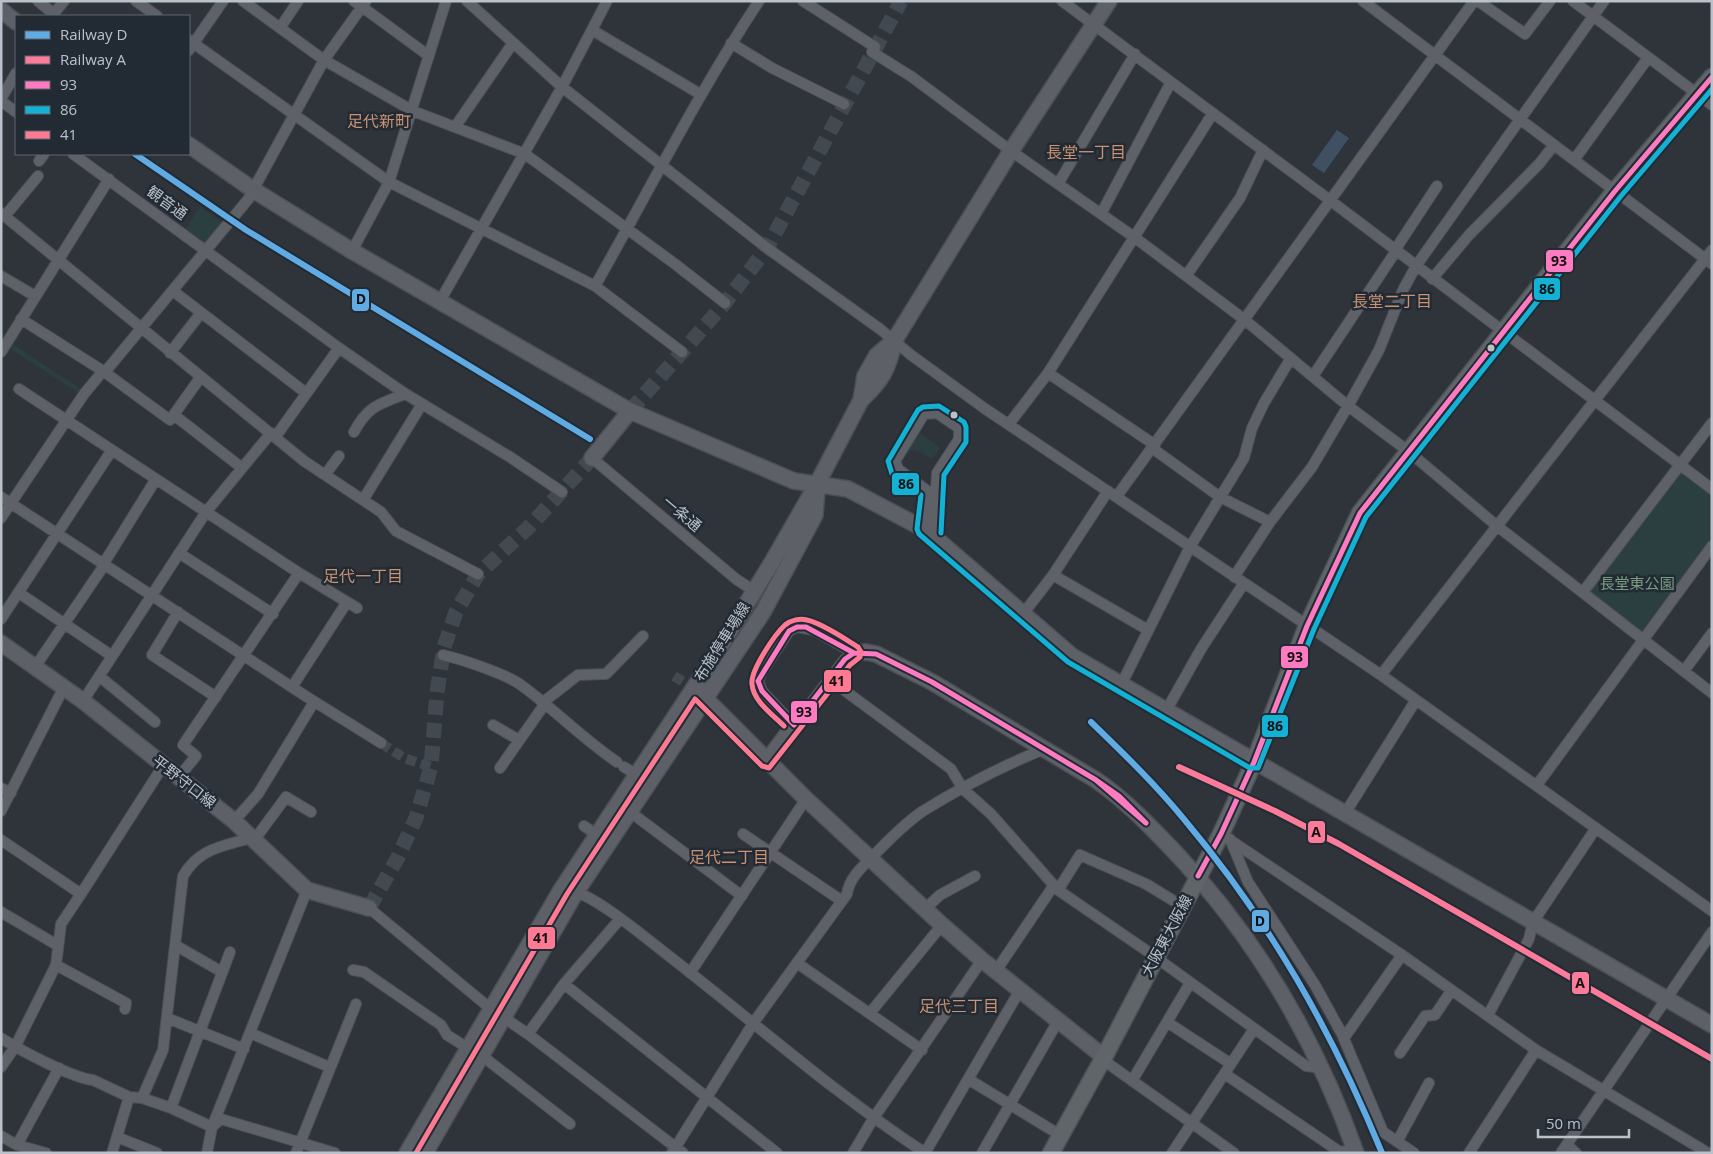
<svg xmlns="http://www.w3.org/2000/svg" width="1713" height="1154" font-family="'Open Sans','Noto Sans JP',sans-serif">
<style>
.green{fill:#2c3f40}
.water{fill:#3f5062}
.lines{fill:none;stroke-linecap:round;stroke-linejoin:round}
.street-tunnel{stroke:#434950;stroke-width:10;stroke-dasharray:10 5;stroke-linecap:butt}
.secondary-tunnel{stroke:#434950;stroke-width:15;stroke-dasharray:15 8;stroke-linecap:butt}
.street-casing{stroke:#4c5055;stroke-width:12}
.secondary-casing{stroke:#4c5055;stroke-width:18}
.primary-casing{stroke:#4c5157;stroke-width:19}
.street{stroke:#5e6268;stroke-width:10}
.secondary{stroke:#5d6167;stroke-width:15}
.primary{stroke:#60656a;stroke-width:16}
.bus-1-casing{stroke:#222b34;stroke-width:9}
.bus-2-casing{stroke:#222b34;stroke-width:9}
.bus-3-casing{stroke:#222b34;stroke-width:9}
.bus-1{stroke:#fe7ac1;stroke-width:5}
.bus-2{stroke:#13b2d5;stroke-width:5}
.bus-3{stroke:#fe7a93;stroke-width:5}
.rail-1-casing{stroke:#222b34;stroke-width:10}
.rail-2-casing{stroke:#222b34;stroke-width:10}
.rail-1{stroke:#61abe5;stroke-width:6}
.rail-2{stroke:#fd7b9a;stroke-width:6}
.bus-dot{fill:#bac1ca;stroke:#222b34;stroke-width:2}
.labels{text-anchor:middle;stroke-width:5;stroke-linejoin:round;paint-order:stroke}
.street-label{font-size:15px;fill:#bac1ca;stroke:#222b34}
.park-label{font-size:15px;fill:#7a9d80;stroke:#222b34}
.neighbourhood-label{font-size:16px;fill:#cb9273;stroke:#222b34}
.line-badge{stroke:#222b34;stroke-width:2}
.pale-badge-label{font-size:14px;text-anchor:middle;font-weight:bold;fill:#111}
</style>
<rect width="100%" height="100%" fill="#2e343a"/>
<path class="green" d="M 200,207 L 223,223 L 207,244 L 185,229 Z
M 11,343 L 82,390 L 80,394 L 8,347 Z
M 920,433 L 940,448 L 932,459 L 916,450 L 907,451 Z
M 1680,472 L 1712,495 L 1712,539 L 1643,633 L 1589,591 Z"/>
<path class="water" d="M 1337,130 L 1349,138 L 1324,173 L 1312,165 Z"/>
<g class="lines">
<path class="street-tunnel" d="M 674,676 L 693,688
M 381,743 L 404,758 L 431,767"/>
<path class="secondary-tunnel" d="M 630,411 L 725,303 L 767,248 L 901,1
M 369,908 L 397,859 L 416,818 L 431,767 L 437,692 L 444,647 L 456,612 L 478,574 L 529,527 L 592,458"/>
<g class="street-casing">
<path id="street" d="M 38,1 L 54,14
M 136,1 L 157,16
M 243,1 L 324,60 L 413,111 L 525,154 L 675,264 L 725,303
M 354,1 L 429,56
M 467,1 L 562,87 L 767,248 L 880,329 L 911,355 L 984,408 L 1381,675 L 1712,911
M 803,1 L 875,47
M 1062,1 L 1331,201 L 1712,489
M 1363,1 L 1712,264
M 1478,1 L 1525,34 L 1550,1
M 1573,1 L 1712,105
M 52,16 L 64,1
M 280,28 L 298,1
M 592,30 L 700,94
M 189,40 L 389,182 L 595,286 L 682,352
M 731,43 L 772,68 L 844,104
M 189,50 L 223,1
M 872,52 L 912,77 L 1011,151 L 1134,237 L 1245,320 L 1348,406 L 1408,451 L 1497,526 L 1712,693
M 1,99 L 16,73
M 1,101 L 16,112
M 455,127 L 513,43
M 73,154 L 339,348 L 404,393 L 510,457 L 562,492
M 1574,160 L 1648,58
M 39,161 L 44,154
M 1058,184 L 1135,54
M 253,190 L 324,60 L 366,1
M 1,213 L 304,461 L 381,512 L 396,531 L 478,574
M 1101,214 L 1171,82
M 5,216 L 38,176
M 1395,250 L 1437,186
M 352,251 L 389,182 L 446,1
M 1,276 L 35,296
M 1186,276 L 1240,198 L 1263,150
M 1432,279 L 1469,235 L 1539,164 L 1554,145
M 595,286 C 649,191 698,93 759,1
M 173,291 L 306,393
M 440,301 L 562,87 L 607,1
M 1,352 L 109,179
M 170,353 L 201,313
M 103,371 L 170,420 L 200,378
M 105,372 L 255,191
M 1048,373 L 1155,445
M 1313,376 L 1396,251
M 19,389 L 299,573 L 357,608
M 937,413 L 959,428 L 959,439 L 937,473 L 933,536 L 924,529 L 929,492 L 898,469 L 895,461 L 924,414 Z
M 174,415 L 242,468
M 1009,424 L 1048,373 L 1213,113
M 354,432 C 368,406 379,404 405,394
M 271,433 L 276,436 L 339,348
M 1152,448 L 1220,497 L 1270,522
M 592,458 L 736,579 L 754,591
M 325,475 L 339,456
M 1117,496 L 1474,1
M 1,497 L 307,697 L 381,743
M 363,500 L 422,404
M 1,518 L 84,394 L 103,371 L 21,319
M 179,553 L 273,614
M 104,563 L 156,479
M 1053,575 L 1148,630
M 1234,577 L 1270,522 L 1312,467 L 1348,406 L 1379,350 L 1403,290 L 1416,266 L 1604,1
M 1583,592 L 1712,423
M 19,593 L 112,656
M 178,612 L 152,655 L 216,697
M 1023,614 L 1053,575 L 1108,491
M 1,619 L 112,450
M 797,627 L 814,630 L 854,653 L 845,659 L 794,725 L 762,691 L 758,681 L 762,672 L 789,631 Z
M 443,655 C 461,659 506,674 521,685 C 554,709 583,739 617,762
M 35,667 L 105,564
M 1684,671 L 1712,633
M 1381,675 L 1712,250
M 99,676 L 155,722
M 829,679 L 951,769 L 963,789 L 991,814 L 1058,890 L 1147,951 L 1306,1066 L 1321,1068
M 1121,685 L 1190,547 L 1244,458 L 1252,428 L 1264,403 L 1291,358
M 292,687 L 347,602
M 83,701 L 206,512 L 271,433
M 542,703 L 578,675 L 606,674 L 643,636
M 1166,711 L 1201,649 L 1244,583
M 493,725 L 519,740
M 624,767 L 637,775
M 500,768 L 544,705
M 178,778 L 196,756 L 183,745 L 299,573
M 1537,785 L 1712,546
M 1,788 L 11,793
M 1,811 L 64,687
M 629,811 L 742,896
M 1344,815 L 1416,700
M 234,821 L 258,794 L 314,702
M 584,826 L 597,835
M 743,834 L 842,901
M 1221,834 L 1402,955 L 1536,1050 L 1708,1153
M 255,839 L 286,797 L 311,812
M 1230,839 L 1248,882 L 1315,985 L 1342,1034 L 1383,1132 L 1414,1153
M 1,840 L 81,894 L 163,766
M 1058,890 L 1080,855 L 1146,884 L 1174,901
M 571,891 C 594,894 648,940 669,956 C 754,1022 835,1094 925,1153
M 369,908 L 491,1009 L 528,1034 L 683,1153
M 925,909 L 940,895 L 975,876
M 1,912 L 57,945
M 175,945 L 222,972
M 797,963 L 922,1050
M 56,965 L 126,1003 L 125,1009
M 353,970 L 364,972 L 441,1025 L 447,1035 L 468,1048
M 996,971 L 1054,885
M 690,973 L 806,799
M 564,984 L 777,1153
M 870,1013 L 942,925
M 1488,1015 L 1529,939 L 1533,922 L 1596,828
M 167,1018 L 244,1049
M 1167,1022 L 1231,1064
M 250,1033 L 329,1067
M 528,1034 L 564,984 L 620,919
M 1,1038 C 20,1050 72,1078 93,1080 L 129,1097 L 142,1098 L 171,1108 L 212,1127
M 1344,1038 L 1402,955
M 1400,1053 L 1425,1016 L 1435,1015 L 1451,991
M 481,1055 L 570,1124
M 1104,1057 L 1110,1065 L 1234,1153
M 1,1067 L 15,1047 L 56,965 L 61,924 L 81,894
M 1225,1074 L 1340,1152 L 1355,1150
M 968,1079 L 1060,1135
M 1132,1081 L 1190,983
M 142,1098 L 163,1050 L 183,876 C 200,847 223,847 253,837
M 171,1108 L 230,952
M 213,1126 L 221,1119 L 335,1153
M 1,1136 L 17,1145 L 59,1068
M 117,1137 L 157,1153
M 1398,1140 L 1429,1083
M 17,1145 L 46,1153
M 1567,1145 L 1576,1153
M 112,1153 L 129,1097
M 207,1153 L 212,1127 L 307,890
M 296,1153 L 356,1004
M 672,1153 L 754,1022 L 847,894 C 849,878 863,866 875,854 C 890,839 905,823 923,811 C 962,787 1004,765 1047,748
M 853,1153 L 873,1119 L 982,960
M 925,1153 L 1020,990
M 982,1153 L 1058,1021
M 1172,1153 L 1254,1029
M 1469,1153 L 1536,1050
M 1561,1153 L 1712,932"/>
</g>
<g class="secondary-casing">
<path id="secondary" d="M 1,10 L 16,22
M 189,145 L 255,191 L 352,251 L 630,411 L 794,481 L 848,489 L 924,529
M 861,400 C 881,381 889,369 894,341
M 592,458 L 630,411
M 933,536 L 1072,656 L 1712,1025
M 1,643 L 83,701 L 234,821 L 307,890 L 369,908
M 854,653 L 866,652 L 876,654 L 932,682 L 1096,780 C 1125,800 1148,824 1172,849 C 1255,936 1316,1040 1356,1153
M 699,692 L 806,799 L 942,925 L 982,960 L 1104,1057
M 767,761 L 794,725
M 407,1153 L 561,890 L 705,671 L 771,564 L 817,484 L 861,400 L 865,376 L 877,355 L 894,341 L 1011,151 L 1109,1
M 425,1153 L 576,892 L 763,612 L 815,515 L 817,488"/>
</g>
<g class="primary-casing">
<path id="primary" d="M 1051,1153 L 1104,1057 L 1221,834 L 1254,762 L 1307,626 L 1360,513 L 1615,191 L 1712,77"/>
</g>
<use href="#street" class="street"/>
<use href="#secondary" class="secondary"/>
<use href="#primary" class="primary"/>
<g class="bus-1-casing">
<path id="bus-1" d="M 797,627 L 806,627 L 854,653 L 845,659 L 794,725 L 762,691 L 758,681 L 789,631 Z
M 854,653 L 876,654 L 932,682 L 1096,780
M 1096,780 L 1119,796 L 1146,823
M 1096,780 L 1146,823
M 1198,876 L 1221,834 L 1254,762 L 1307,626 L 1360,513 L 1615,191 L 1712,77"/>
</g>
<g class="bus-2-casing">
<path id="bus-2" d="M 941,533 L 944,475 L 966,442 L 966,427 L 964,422 L 939,406 L 923,407 L 918,410 L 888,461 L 892,474 L 921,495 L 917,529 L 919,534 L 1068,662 L 1250,768 L 1258,768 L 1314,629 L 1366,517 L 1621,196 L 1712,89"/>
</g>
<g class="bus-3-casing">
<path id="bus-3" d="M 416,1153 L 567,894 L 695,699 L 762,766 L 769,768 L 850,665 L 860,657 L 861,652 L 858,647 C 845,639 822,623 807,620 C 800,618 791,620 785,625 C 775,634 750,671 752,684 C 753,701 773,715 784,726"/>
</g>
<use href="#bus-1" class="bus-1"/>
<use href="#bus-2" class="bus-2"/>
<use href="#bus-3" class="bus-3"/>
<g class="rail-1-casing">
<path id="rail-1" d="M 135,154 L 246,230 L 590,439
M 1091,722 C 1123,753 1155,784 1183,818 C 1269,920 1331,1029 1382,1153"/>
</g>
<g class="rail-2-casing">
<path id="rail-2" d="M 1179,767 L 1275,811 L 1339,844 L 1712,1059"/>
</g>
<use href="#rail-1" class="rail-1"/>
<use href="#rail-2" class="rail-2"/>
</g>
<g class="bus-dot">
<circle cx="1491" cy="348" r="4.5"/>
<circle cx="954" cy="415" r="4.5"/>
</g>
<g class="labels">
<g class="street-label">
<text transform="translate(167 203) rotate(36)" y="5">観音通</text>
<text transform="translate(682 514) rotate(40)" y="5">一条通</text>
<text transform="translate(722 642) rotate(-58)" y="5">布施停車場線</text>
<text transform="translate(184 782) rotate(38)" y="5">平野守口線</text>
<text transform="translate(1167 936) rotate(-62)" y="5">大阪東大阪線</text>
</g>
<g class="park-label">
<text x="1637" y="589">長堂東公園</text>
</g>
<g class="neighbourhood-label">
<text x="379" y="127">足代新町</text>
<text x="1086" y="158">長堂一丁目</text>
<text x="1392" y="307">長堂二丁目</text>
<text x="363" y="582">足代一丁目</text>
<text x="729" y="863">足代二丁目</text>
<text x="959" y="1012">足代三丁目</text>
</g>
</g>
<g class="line-badge">
<rect x="1545" y="249" width="29" height="24" rx="5" fill="#fe7ac1"/>
<rect x="1533" y="277" width="28" height="24" rx="5" fill="#13b2d5"/>
<rect x="351" y="288" width="19" height="24" rx="5" fill="#61abe5"/>
<rect x="891" y="472" width="29" height="24" rx="5" fill="#13b2d5"/>
<rect x="1280" y="645" width="29" height="24" rx="5" fill="#fe7ac1"/>
<rect x="823" y="669" width="29" height="24" rx="5" fill="#fe7a93"/>
<rect x="790" y="700" width="28" height="24" rx="5" fill="#fe7ac1"/>
<rect x="1261" y="714" width="28" height="24" rx="5" fill="#13b2d5"/>
<rect x="1307" y="820" width="19" height="24" rx="5" fill="#fd7b9a"/>
<rect x="1251" y="909" width="19" height="24" rx="5" fill="#61abe5"/>
<rect x="527" y="926" width="29" height="24" rx="5" fill="#fe7a93"/>
<rect x="1571" y="971" width="19" height="24" rx="5" fill="#fd7b9a"/>
</g>
<g class="pale-badge-label">
<text x="1559" y="266">93</text>
<text x="1547" y="294">86</text>
<text x="361" y="304">D</text>
<text x="906" y="489">86</text>
<text x="1295" y="662">93</text>
<text x="837" y="686">41</text>
<text x="804" y="717">93</text>
<text x="1275" y="731">86</text>
<text x="1316" y="837">A</text>
<text x="1260" y="926">D</text>
<text x="541" y="943">41</text>
<text x="1580" y="988">A</text>
</g>
<rect width="1713" height="1154" fill="none" stroke="#bac1ca" stroke-width="5"/>
<rect x="15" y="15" width="175" height="140" fill="#222b34" stroke="#5f6770"/>
<rect x="25" y="31" width="25" height="8" fill="#61abe5" stroke="#5f6770"/>
<text x="60" y="40" font-size="15" fill="#bac1ca">Railway D</text>
<rect x="25" y="56" width="25" height="8" fill="#fd7b9a" stroke="#5f6770"/>
<text x="60" y="65" font-size="15" fill="#bac1ca">Railway A</text>
<rect x="25" y="81" width="25" height="8" fill="#fe7ac1" stroke="#5f6770"/>
<text x="60" y="90" font-size="15" fill="#bac1ca">93</text>
<rect x="25" y="106" width="25" height="8" fill="#13b2d5" stroke="#5f6770"/>
<text x="60" y="115" font-size="15" fill="#bac1ca">86</text>
<rect x="25" y="131" width="25" height="8" fill="#fe7a93" stroke="#5f6770"/>
<text x="60" y="140" font-size="15" fill="#bac1ca">41</text>
<path d="M1538 1129v8h91v-8" fill="none" stroke="#bac1ca" stroke-width="2.5"/>
<text x="1546" y="1129" font-size="15" fill="#bac1ca" stroke="#222b34" stroke-width="4" paint-order="stroke">50 m</text>
</svg>
